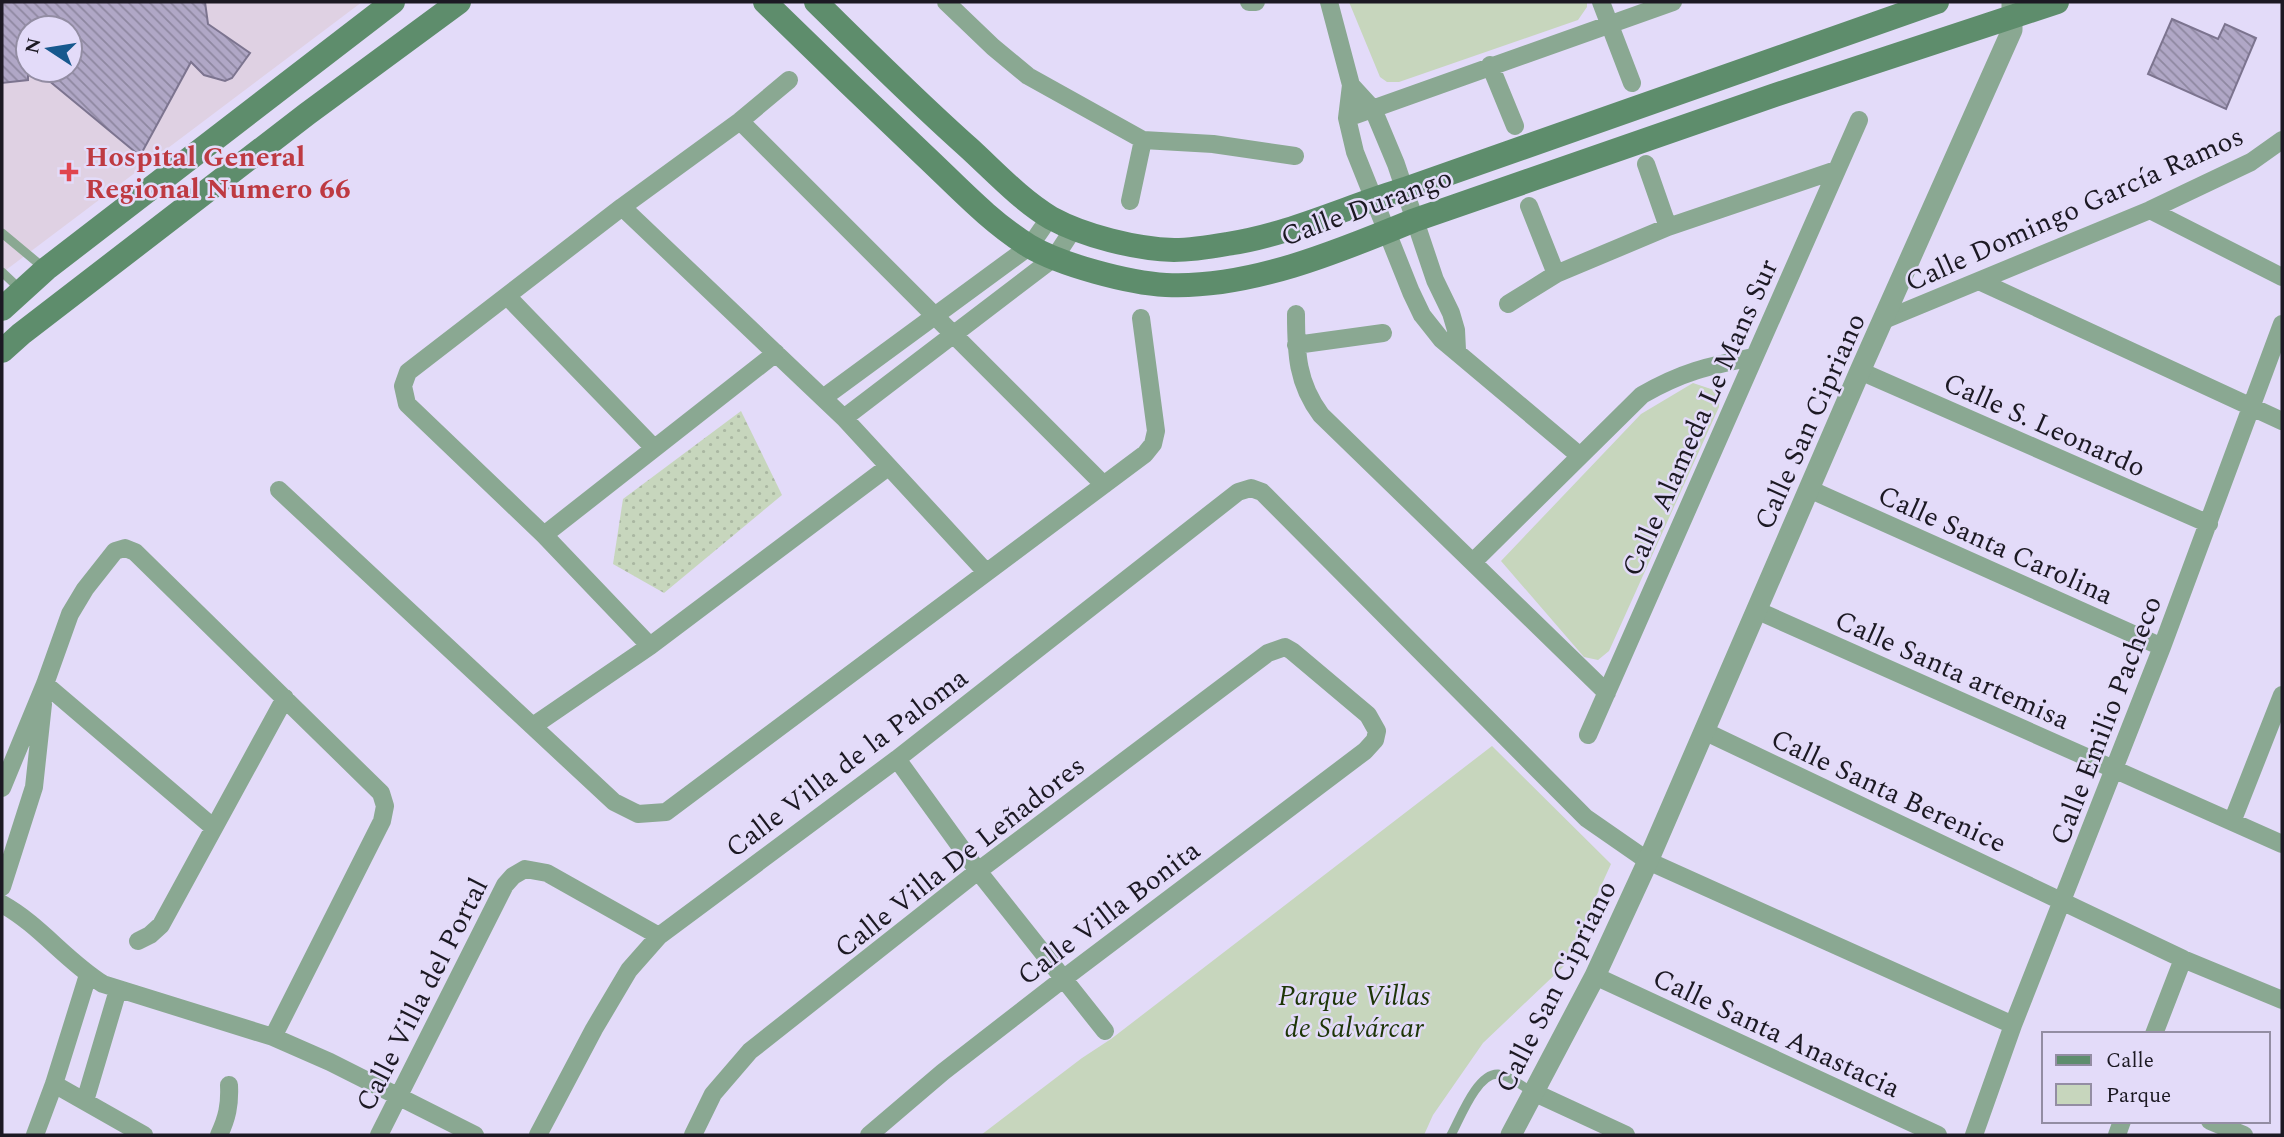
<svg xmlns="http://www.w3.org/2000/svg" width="2284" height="1137" font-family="Spectral,serif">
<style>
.medical{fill:#dfd1e3;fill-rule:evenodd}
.grass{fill:url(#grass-dots)}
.park{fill:#c7d6bd}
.building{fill:url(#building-back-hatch);stroke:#7c748f;stroke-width:2}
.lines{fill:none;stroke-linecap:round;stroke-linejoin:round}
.service{stroke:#8aa892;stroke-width:9}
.minor{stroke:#8aa892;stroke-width:18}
.tertiary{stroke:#8aa892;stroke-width:21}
.secondary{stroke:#5e8d6c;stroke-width:24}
.health-dot{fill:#e0444e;stroke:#e3dbf9;stroke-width:2.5}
.labels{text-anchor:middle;stroke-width:5;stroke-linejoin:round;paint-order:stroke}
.health-label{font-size:28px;font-weight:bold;fill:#be3a42;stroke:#e3dbf9;text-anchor:start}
.street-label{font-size:28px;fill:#1c1923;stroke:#e3dbf9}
.park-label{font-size:28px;font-style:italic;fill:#1d3507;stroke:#e3dbf9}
</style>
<defs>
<pattern id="grass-dots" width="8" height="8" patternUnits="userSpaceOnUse" patternTransform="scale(1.75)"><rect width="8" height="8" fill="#c7d6bd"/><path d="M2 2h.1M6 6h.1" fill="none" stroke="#aab7a2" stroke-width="1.8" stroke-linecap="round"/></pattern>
<pattern id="building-back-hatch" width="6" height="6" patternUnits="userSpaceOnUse" patternTransform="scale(1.75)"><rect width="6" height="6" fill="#b0a7c6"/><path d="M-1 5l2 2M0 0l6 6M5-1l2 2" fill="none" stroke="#8e87a0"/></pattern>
</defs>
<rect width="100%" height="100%" fill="#e3dbf9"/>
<path class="medical" d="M 2,2 L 362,2 L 2,273 ZM 28,28 L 70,28 L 70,70 L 28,70 Z"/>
<path class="grass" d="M 741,411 L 782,495 L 664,593 L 613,564 L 623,499 Z"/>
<path class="park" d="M 1349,2 L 1587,2 L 1587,7 L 1578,20 L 1399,82 L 1387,82 L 1380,77 Z
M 1693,383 L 1720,392 L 1719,407 L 1609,651 L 1598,660 L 1584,657 L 1501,561 L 1641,414 Z
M 1492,746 L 1611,864 L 1565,965 L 1483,1043 L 1433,1115 L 1424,1135 L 981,1135 L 1082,1058 L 1111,1039 Z"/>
<path class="building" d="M 2,2 L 205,2 L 208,24 L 250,53 L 232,78 L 225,81 L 204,75 L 191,62 L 140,156 L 36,70 L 70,70 L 70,28 L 28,28 L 28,80 L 2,83 Z
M 2172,19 L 2218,39 L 2225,24 L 2256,38 L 2226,109 L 2148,74 Z"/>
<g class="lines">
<path class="service" d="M 2,233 L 44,268
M 2,272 L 21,290
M 1451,1135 C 1460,1119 1477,1073 1498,1074 C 1509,1075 1523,1087 1533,1092"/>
<path class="minor" d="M 946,2 L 993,47 L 1028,76 L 1143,140 L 1213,144 L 1295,156
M 1249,2 L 1256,2
M 1329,2 L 1351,85 L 1347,118 L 1355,152 L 1411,292 L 1422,315 L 1441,339 L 1580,456
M 1601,2 L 1632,83
M 1490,65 L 1515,126
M 1351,85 L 1373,109 L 1396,164 L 1435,280 L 1451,313 L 1456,330 L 1457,350
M 1347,118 L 1673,2
M 740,121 L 1104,485
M 1646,164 L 1668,227
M 1130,201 L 1143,140
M 1529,206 L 1556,274
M 622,207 L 844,418 L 986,572
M 2150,210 L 2282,277
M 1979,281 L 2282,421
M 507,296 L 654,448
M 1508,304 L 1556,274 L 1668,227 L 1836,170
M 1296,314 C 1296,353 1297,383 1321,415 L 1607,693
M 1884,320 L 2150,210 L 2251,162 L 2282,140
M 1296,345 L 1383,333
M 1860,371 L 2209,524
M 823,398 L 1030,246 L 1050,217
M 844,418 L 1055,257 L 1074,228
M 1809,489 L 2162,647
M 279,490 L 614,802 L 638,814 L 666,812 L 1145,454 L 1153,444 L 1156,431 L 1141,318
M 544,535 L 776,353
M 1473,562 L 1642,395 C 1682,372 1708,366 1753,357
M 1756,610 L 2282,844
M 650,646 L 544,535 L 407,404 L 403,386 L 408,372 L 622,207 L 740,121 L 789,80
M 45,684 L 214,828
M 533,726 L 650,646 L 888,467
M 1704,731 L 2183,959 L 2282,1000
M 1588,735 L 1859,120
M 897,759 L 978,871 L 1105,1031
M 2,788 L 45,684 L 70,614 L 85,589 L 115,551 L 125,548 L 135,552 L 381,793 L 385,806 L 382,821 L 273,1037
M 2232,822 L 2282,695
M 2,887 L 34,787 L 43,704
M 2,904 C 40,925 66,961 103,984 L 273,1037 L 330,1062 L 475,1135
M 138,941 L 150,935 L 161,925 L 285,698
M 1595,976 L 1938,1135
M 2154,1034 L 2183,959
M 54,1084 L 144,1135
M 1533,1092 L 1626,1135
M 85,1101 L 118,990
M 2210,1121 L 2244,1135
M 35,1135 L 54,1084 L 88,975
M 219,1135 C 227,1118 230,1105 229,1085
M 379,1135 L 505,885 L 513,876 L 525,869 L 547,873 L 659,936
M 538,1135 L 594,1029 L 629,970 L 659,936 L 897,759 L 1238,492 L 1251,488 L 1262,492 L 1586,818 L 1648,861 L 2013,1025
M 693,1135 L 713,1094 L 750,1051 L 978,871 L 1268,653 L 1285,647 L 1292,651 L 1368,715 L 1377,731 L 1375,740 L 1365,751 L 1063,979 L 943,1072 L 869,1135
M 1974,1135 L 2013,1025 L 2162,647 L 2282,324
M 2117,1135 L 2122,1121"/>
<path class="tertiary" d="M 1511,1135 L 1595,976 L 1648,861 L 1860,371 L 2012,30 L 2012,2"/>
<path class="secondary" d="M 765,2 C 818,54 871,105 925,156 C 958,187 990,222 1029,246 C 1061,265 1129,283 1166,285 C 1249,289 1340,251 1415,220 L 1775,95 L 2057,2
M 816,2 C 867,52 917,102 970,149 C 996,173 1021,200 1051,218 C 1084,236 1136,249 1174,250 C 1191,250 1210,247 1227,244 C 1288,235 1346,207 1405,189 L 1937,2
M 2,309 L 46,269 L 393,2
M 2,351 L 21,334 L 307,114 L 459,2"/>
</g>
<path class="health-dot" d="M65.5 161.5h7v7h7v7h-7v7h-7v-7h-7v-7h7z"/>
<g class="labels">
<g class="health-label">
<text x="85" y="166">Hospital General<tspan x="85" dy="32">Regional Numero 66</tspan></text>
</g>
<g class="street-label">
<text transform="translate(1366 206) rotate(-20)" y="10">Calle Durango</text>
<text transform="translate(2074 208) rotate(-24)" y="10">Calle Domingo García Ramos</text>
<text transform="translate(1699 417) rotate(-66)" y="10">Calle Alameda Le Mans Sur</text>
<text transform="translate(1809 421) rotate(-66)" y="10">Calle San Cipriano</text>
<text transform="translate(2045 424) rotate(24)" y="10">Calle S. Leonardo</text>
<text transform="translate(1996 544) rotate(24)" y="10">Calle Santa Carolina</text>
<text transform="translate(1953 669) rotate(24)" y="10">Calle Santa artemisa</text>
<text transform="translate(2105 720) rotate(-69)" y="10">Calle Emilio Pacheco</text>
<text transform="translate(846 762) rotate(-37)" y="10">Calle Villa de la Paloma</text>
<text transform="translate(1889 790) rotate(25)" y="10">Calle Santa Berenice</text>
<text transform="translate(959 856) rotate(-38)" y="10">Calle Villa De Leñadores</text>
<text transform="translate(1108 912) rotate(-37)" y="10">Calle Villa Bonita</text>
<text transform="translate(1555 986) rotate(-63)" y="10">Calle San Cipriano</text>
<text transform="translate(421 994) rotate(-63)" y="10">Calle Villa del Portal</text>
<text transform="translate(1777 1032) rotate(25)" y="10">Calle Santa Anastacia</text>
</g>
<g class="park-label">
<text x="1354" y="1005">Parque Villas<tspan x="1354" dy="32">de Salvárcar</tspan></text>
</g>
</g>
<rect width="2284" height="1137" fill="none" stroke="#1c1923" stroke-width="7"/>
<rect x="2042" y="1032" width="228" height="91" fill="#e3dbf9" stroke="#938da3" stroke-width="2"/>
<rect x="2056" y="1055" width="35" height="10" fill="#5e8d6c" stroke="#938da3" stroke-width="2"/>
<text x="2106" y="1067" font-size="21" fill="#1c1923">Calle</text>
<rect x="2056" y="1084" width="35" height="21" fill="#c7d6bd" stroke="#938da3" stroke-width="2"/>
<text x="2106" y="1102" font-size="21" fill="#1c1923">Parque</text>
<g transform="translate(49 49) rotate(282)"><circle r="33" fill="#e3dbf9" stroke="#938da3" stroke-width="2"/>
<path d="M0-5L12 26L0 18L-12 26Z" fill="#17588e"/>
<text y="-10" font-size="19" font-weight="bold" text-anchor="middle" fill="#1c1923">N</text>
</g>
</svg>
